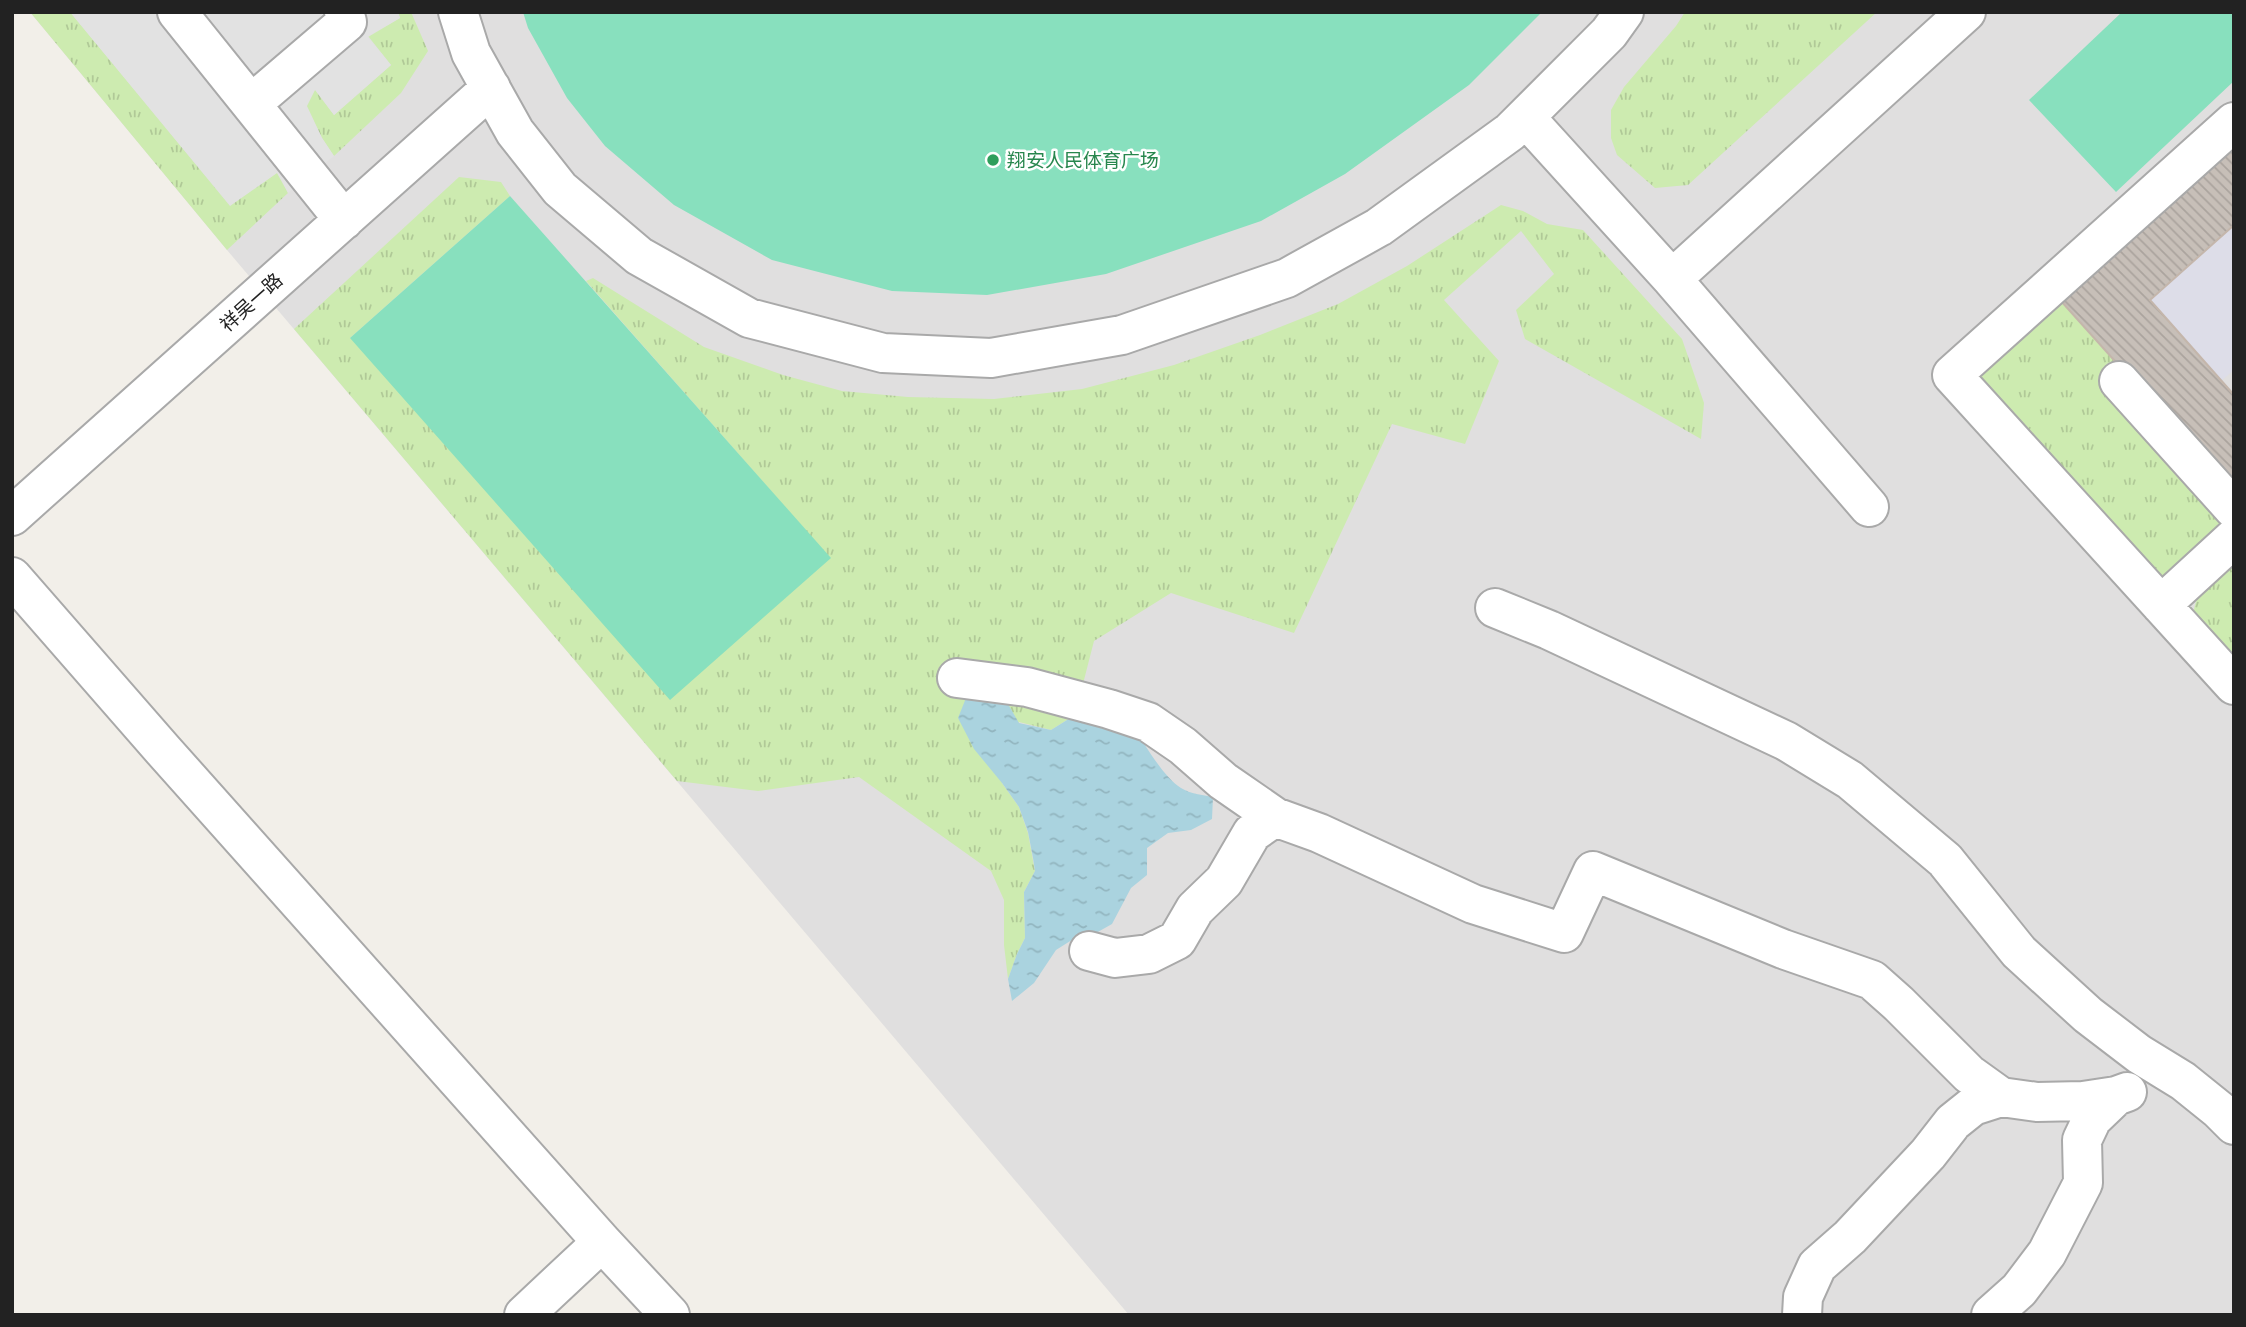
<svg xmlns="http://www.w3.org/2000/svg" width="2246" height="1327" font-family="'Space Grotesk','Noto Sans SC',sans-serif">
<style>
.residential{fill:#e0dfdf}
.grass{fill:url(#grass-tufts)}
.pitch{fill:#88e0be}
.parking{fill:#e2e2e2}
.plaza{fill:#dddde8}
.water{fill:url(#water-ripples)}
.building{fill:url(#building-back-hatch);stroke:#c4b6ab;stroke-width:2}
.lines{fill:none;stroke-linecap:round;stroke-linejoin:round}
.minor-casing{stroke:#a9a9a9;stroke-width:42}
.minor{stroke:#fff;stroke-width:38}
.leisure-dot{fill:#2e9e5b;stroke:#fff;stroke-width:2.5}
.labels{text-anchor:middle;stroke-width:5;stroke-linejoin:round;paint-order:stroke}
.leisure-label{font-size:19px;fill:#27864d;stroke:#fff;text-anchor:start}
.street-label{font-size:19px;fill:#222;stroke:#fff}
</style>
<defs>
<pattern id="grass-tufts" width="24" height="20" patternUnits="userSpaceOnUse" patternTransform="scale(1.75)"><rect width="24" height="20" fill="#cdebb0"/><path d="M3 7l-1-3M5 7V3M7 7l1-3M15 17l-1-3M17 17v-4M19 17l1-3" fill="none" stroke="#b0c997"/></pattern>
<pattern id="water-ripples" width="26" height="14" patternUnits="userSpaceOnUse" patternTransform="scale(1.75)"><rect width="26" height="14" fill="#aad3df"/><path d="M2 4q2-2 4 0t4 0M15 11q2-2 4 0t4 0" fill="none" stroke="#92b5bf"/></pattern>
<pattern id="building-back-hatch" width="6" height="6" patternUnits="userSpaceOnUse" patternTransform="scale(1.75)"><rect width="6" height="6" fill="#c7bfb8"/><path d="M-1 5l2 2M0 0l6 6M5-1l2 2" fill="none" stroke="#aba49e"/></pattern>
</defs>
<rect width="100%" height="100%" fill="#f2efe9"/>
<path class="residential" d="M 30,12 L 2234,12 L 2234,1315 L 1129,1315 L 227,250 Z"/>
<path class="grass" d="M 30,12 L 70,12 L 230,205 L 278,172 L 288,193 L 227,250 Z
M 398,12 L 411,12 L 428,51 L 401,93 L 334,156 L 322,138 L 306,106 L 315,89 L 334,115 L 391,65 L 368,36 L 400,18 Z
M 1685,12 L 1877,12 L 1688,185 L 1655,188 L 1617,155 L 1611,138 L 1611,110 L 1624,87 L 1676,26 Z
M 459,177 L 501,182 L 510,196 L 350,338 L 830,558 L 586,281 L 593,278 L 704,347 L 783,375 L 842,391 L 908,397 L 994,399 L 1082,389 L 1174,365 L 1260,335 L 1338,304 L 1407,266 L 1501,205 L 1523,211 L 1547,224 L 1583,230 L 1682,339 L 1704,403 L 1701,439 L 1525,339 L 1516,310 L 1554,274 L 1521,231 L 1444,300 L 1499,361 L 1465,444 L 1392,424 L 1294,633 L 1171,593 L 1094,641 L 1075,715 L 1051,730 L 1019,722 L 1002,783 L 1019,807 L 1028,833 L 1035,871 L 1024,892 L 1025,938 L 1017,954 L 1008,979 L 1004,945 L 1004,900 L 991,871 L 859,777 L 758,791 L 677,781 L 294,329 Z
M 2061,301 L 2115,362 L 2100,375 L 2233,523 L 2181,570 L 2161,576 L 1980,380 L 1985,355 Z
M 2234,553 L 2234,670 C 2223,658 2209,646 2200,633 C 2179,603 2216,574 2234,553 Z"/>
<path class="pitch" d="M 523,12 L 1542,12 L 1469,85 L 1345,174 L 1261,221 L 1106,274 L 987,295 L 892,291 L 772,260 L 674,205 L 605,146 L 567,98 L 528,28 Z
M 2122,12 L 2234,12 L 2234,81 L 2116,192 L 2029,100 Z
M 510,196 L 831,558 L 670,700 L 350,338 Z"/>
<path class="parking" d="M 70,12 L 398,12 L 400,18 L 368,37 L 391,65 L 334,115 L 315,90 L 307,106 L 322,138 L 334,156 L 288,193 L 277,173 L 230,206 Z"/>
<path class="plaza" d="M 2234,225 L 2234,370 L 2221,381 L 2150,300 Z"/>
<path class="water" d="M 1001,692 L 1019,723 L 1051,730 L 1075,715 L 1133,728 C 1146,745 1163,777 1181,788 C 1191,794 1202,795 1213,797 L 1212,819 L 1191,830 L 1168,833 L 1147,848 L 1147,875 L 1131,888 L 1112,924 L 1096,933 L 1075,938 L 1056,950 L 1034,983 L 1012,1001 L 1008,979 L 1017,954 L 1025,938 L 1024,892 L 1035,871 L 1033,858 L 1028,832 L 1019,807 L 1002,783 L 974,749 L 958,718 L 968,693 Z"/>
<path class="building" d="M 2234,146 L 2234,225 L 2150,300 L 2234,395 L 2234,494 L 2061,301 Z"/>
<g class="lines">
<g class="minor-casing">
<path id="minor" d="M 177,12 L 344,220
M 458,12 L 471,53 L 515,132 L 560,189 L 639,256 L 749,318 L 883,353 L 991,358 L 1122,335 L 1287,278 L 1379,227 L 1510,132 L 1609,33 L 1624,12
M 251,104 L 347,22 L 344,12
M 1525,117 L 1672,279 L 1869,507
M 2234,122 L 1952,375 L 2234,685
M 1672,279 L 1966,12
M 2119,381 L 2234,509
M 12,516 L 491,88
M 12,577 L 163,750 L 602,1242 L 670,1315
M 2161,605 L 2234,538
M 1495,608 L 1549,630 L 1786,741 L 1850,780 L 1945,860 L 2019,952 L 2088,1015 L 2139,1054 L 2183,1081 L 2219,1110 L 2234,1125
M 957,678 L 1027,687 L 1109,709 L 1148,722 L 1183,746 L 1223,781 L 1275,817 L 1319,833 L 1473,904 L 1564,933 L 1593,871 L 1783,949 L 1872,980 L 1899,1004 L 1969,1074 L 2001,1097 L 2037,1102 L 2083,1101 L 2116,1096
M 1089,951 L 1115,958 L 1149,954 L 1177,940 L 1195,909 L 1224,881 L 1252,833 L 1275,817
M 524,1315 L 602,1242
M 1802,1315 L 1803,1297 L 1817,1266 L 1850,1237 L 1928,1154 L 1953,1122 L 1973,1106 L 2001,1097
M 1991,1315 L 2019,1290 L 2047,1253 L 2083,1183 L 2082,1140 L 2092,1119 L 2116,1096 L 2127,1092"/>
</g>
<use href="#minor" class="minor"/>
</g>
<circle class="leisure-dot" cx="993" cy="160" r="7"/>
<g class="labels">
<g class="leisure-label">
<text x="1007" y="167">翔安人民体育广场</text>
</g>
<g class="street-label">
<text transform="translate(251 302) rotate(-42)" y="7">祥吴一路</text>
</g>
</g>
<rect width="2246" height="1327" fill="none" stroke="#222222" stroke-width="28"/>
</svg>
